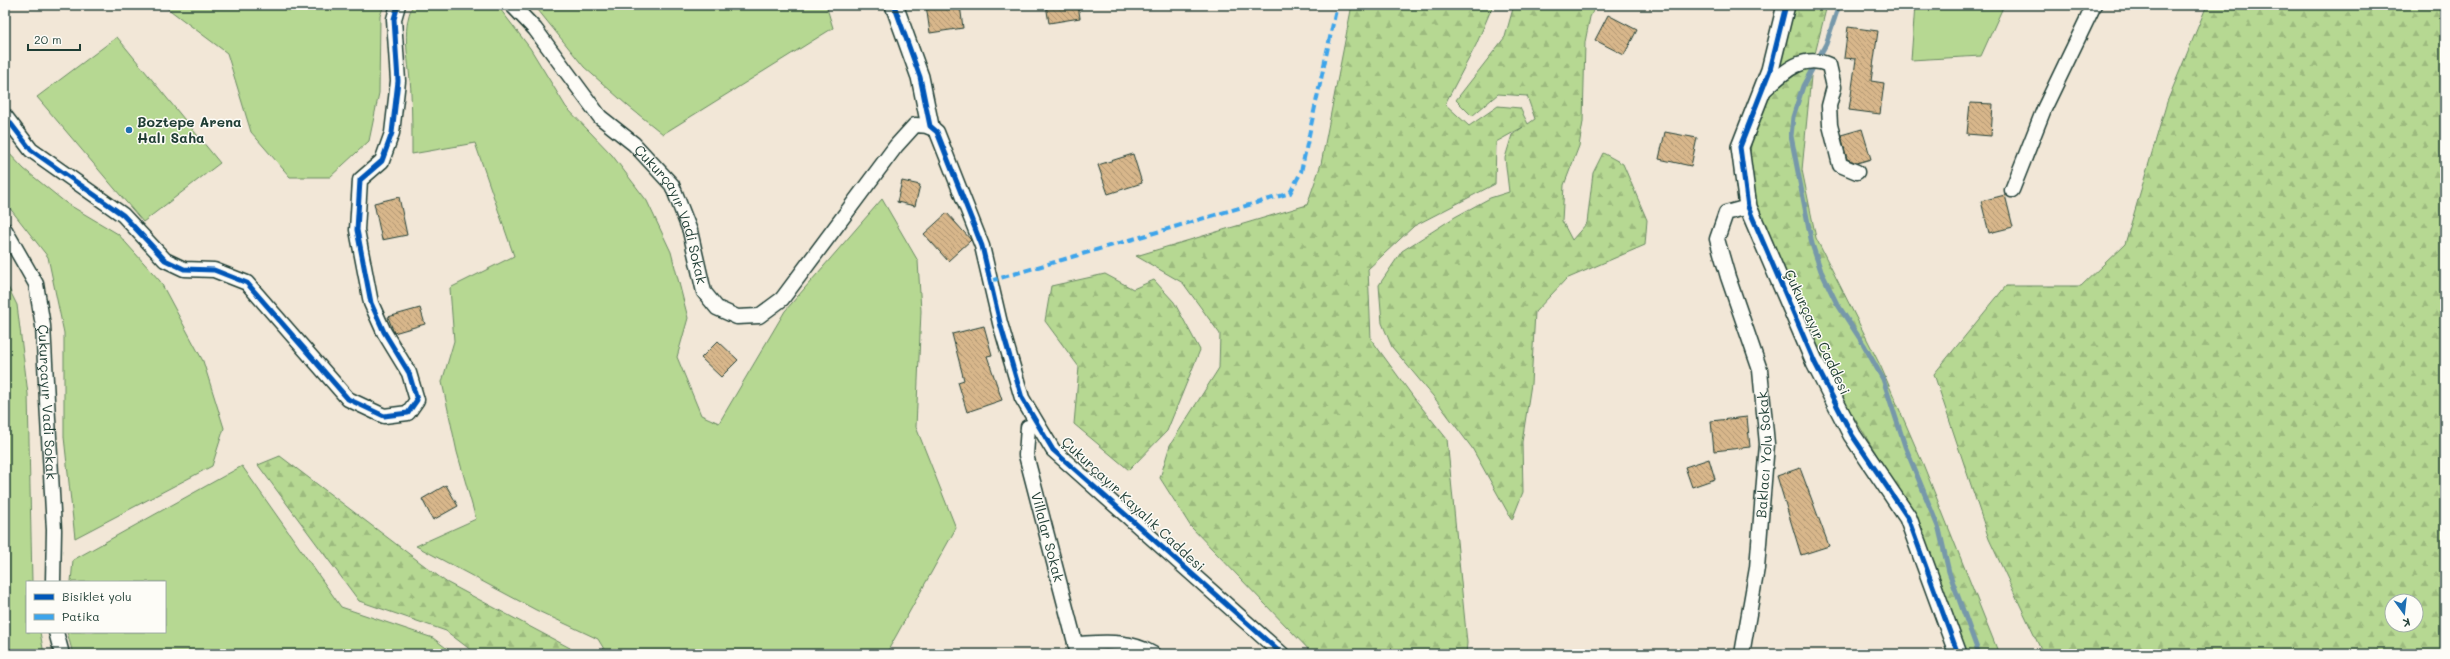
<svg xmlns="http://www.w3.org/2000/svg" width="2450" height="659" font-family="Mali,sans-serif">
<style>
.green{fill:#b6d892;stroke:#6a8a63}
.forest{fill:url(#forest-firs);stroke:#6a8a63;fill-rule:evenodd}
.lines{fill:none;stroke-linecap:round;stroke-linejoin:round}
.stream{stroke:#7698aa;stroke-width:5}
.building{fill:url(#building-back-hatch);stroke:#1f3d34}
.minor-casing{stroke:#1f3d34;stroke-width:17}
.tertiary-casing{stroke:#1f3d34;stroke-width:20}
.minor{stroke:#fdfcf7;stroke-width:14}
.tertiary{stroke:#fdfcf7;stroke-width:17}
.quiet{stroke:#3da4eb;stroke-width:4;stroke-dasharray:8 4;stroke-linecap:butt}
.cycleway-casing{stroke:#fdfcf7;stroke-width:8}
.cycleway{stroke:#0057b8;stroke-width:5}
.poi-dot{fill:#1f6fb2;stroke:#fdfcf7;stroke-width:1.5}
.labels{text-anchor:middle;stroke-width:3;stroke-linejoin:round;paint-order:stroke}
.poi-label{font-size:14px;font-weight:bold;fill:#1f3d34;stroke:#fdfcf7;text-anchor:start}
.street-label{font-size:14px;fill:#1f3d34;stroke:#fdfcf7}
</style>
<defs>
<pattern id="forest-firs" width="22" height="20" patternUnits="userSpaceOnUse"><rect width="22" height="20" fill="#b6d892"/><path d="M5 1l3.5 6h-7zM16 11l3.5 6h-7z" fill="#9cba7e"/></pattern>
<pattern id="building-back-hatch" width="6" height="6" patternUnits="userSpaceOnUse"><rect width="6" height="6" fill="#d8b78b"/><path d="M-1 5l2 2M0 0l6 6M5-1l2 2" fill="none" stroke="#af9672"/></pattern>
</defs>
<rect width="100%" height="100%" fill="#f2e7d7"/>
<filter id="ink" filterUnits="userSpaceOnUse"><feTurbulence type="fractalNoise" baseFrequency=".025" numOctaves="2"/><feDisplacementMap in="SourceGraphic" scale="8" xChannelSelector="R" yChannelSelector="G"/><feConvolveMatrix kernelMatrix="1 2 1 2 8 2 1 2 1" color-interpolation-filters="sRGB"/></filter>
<g filter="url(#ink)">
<path class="green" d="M 163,5 L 384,5 L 380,16 L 379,93 L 369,141 L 330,177 L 290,177 L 251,132 L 227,53 Z
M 413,5 L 497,5 L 530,48 L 566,107 L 612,155 L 647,201 L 671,252 L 688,318 L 677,357 L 701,415 L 719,423 L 785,311 L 882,199 L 918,261 L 921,311 L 916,427 L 956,528 L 886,654 L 607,654 L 598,639 L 536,610 L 416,546 L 476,519 L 457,452 L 442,382 L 454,341 L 450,288 L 514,256 L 475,143 L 412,154 C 412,134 412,113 411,93 C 410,66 400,29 413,5 Z
M 534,5 L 826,5 L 833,28 L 663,134 L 628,106 L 584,67 Z
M 1915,5 L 2004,5 L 1981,56 L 1911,60 Z
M 117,37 L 220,163 L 143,222 L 37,97 Z
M 5,149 L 24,169 L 66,203 L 118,234 L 160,281 L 203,361 L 224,428 L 212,466 L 75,538 L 64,437 L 64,333 L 48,257 L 5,202 Z
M 5,281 L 17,305 L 28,394 L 32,582 L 27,582 L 27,632 L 40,632 L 44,654 L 5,654 Z
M 242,466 L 341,607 L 433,638 L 454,654 L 73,654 L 67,632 L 165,632 L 165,582 L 71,582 L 73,560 Z"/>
<path class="forest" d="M 1352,5 L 1493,5 L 1476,45 L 1445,104 L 1469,126 L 1498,106 L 1520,108 L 1528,124 L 1535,119 L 1527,96 L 1498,94 L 1472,116 L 1456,100 L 1505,37 L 1514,5 L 1596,5 L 1590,17 L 1585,42 L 1583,122 L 1579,146 L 1564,185 L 1562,221 L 1572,240 L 1587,223 L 1593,173 L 1603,153 L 1623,164 L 1647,220 L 1645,245 L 1566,279 L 1535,312 L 1531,384 L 1522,442 L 1523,492 L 1512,520 L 1472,448 L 1433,396 L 1392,347 L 1382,323 L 1379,285 L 1402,251 L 1455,217 L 1490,198 L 1509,192 L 1505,158 L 1512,135 L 1523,127 L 1496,142 L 1495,184 L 1414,226 L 1368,269 L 1371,339 L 1414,398 L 1447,439 L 1467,643 L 1466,654 L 1313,654 L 1191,527 L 1160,478 L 1170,445 L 1219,368 L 1220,334 L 1183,283 L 1136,256 L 1307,205 L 1321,164 Z
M 1792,5 L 1827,5 L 1812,66 L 1802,170 L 1816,238 L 1881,367 L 1923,464 L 1999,654 L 1967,654 L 1920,525 L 1831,380 L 1754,200 L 1749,163 L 1752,136 Z
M 2207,5 L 2445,5 L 2445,654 L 2043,654 L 1989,539 L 1934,374 L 2006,286 L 2081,286 L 2125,244 L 2167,102 ZM 2392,601 L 2416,601 L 2416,625 L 2392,625 Z
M 1105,274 L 1133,289 L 1154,280 L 1174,302 L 1200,350 L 1167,431 L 1129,470 L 1074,424 L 1079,367 L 1045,321 L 1051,286 Z
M 280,456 L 446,582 L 570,648 L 576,654 L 476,654 L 446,631 L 359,601 L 258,465 Z"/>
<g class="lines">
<path class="stream" d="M 1839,5 L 1826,44 L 1803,86 L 1793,117 L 1791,136 L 1812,244 L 1821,271 L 1836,302 L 1864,345 L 1883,379 L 1905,446 L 1939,529 L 1949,572 L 1979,654"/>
</g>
<path class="building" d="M 926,5 L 960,5 L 963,28 L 930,33 Z
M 1046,5 L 1078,5 L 1080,18 L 1049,23 Z
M 1608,15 L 1637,30 L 1624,55 L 1595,40 Z
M 1848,27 L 1878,31 L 1871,81 L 1884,83 L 1880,114 L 1849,110 L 1856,59 L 1844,58 Z
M 1970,103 L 1993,104 L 1991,136 L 1967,134 Z
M 1862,129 L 1871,159 L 1857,163 L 1847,159 L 1841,135 Z
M 1665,132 L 1697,138 L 1691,166 L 1659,159 Z
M 1133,154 L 1142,183 L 1108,194 L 1098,165 Z
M 902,181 L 920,185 L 915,206 L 897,202 Z
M 2005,195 L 2013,227 L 1989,233 L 1981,201 Z
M 399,197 L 407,235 L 382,240 L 374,203 Z
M 947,213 L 971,240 L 948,261 L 924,234 Z
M 420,308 L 425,324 L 394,333 L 388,317 Z
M 984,326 L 992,355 L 987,356 L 1002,400 L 967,412 L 958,382 L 964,380 L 952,334 Z
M 718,341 L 738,360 L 721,377 L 701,358 Z
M 1747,417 L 1750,447 L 1714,451 L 1711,421 Z
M 1709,459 L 1715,479 L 1692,487 L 1685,467 Z
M 1800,468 L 1829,546 L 1801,555 L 1777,476 Z
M 446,485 L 458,506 L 433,520 L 422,499 Z"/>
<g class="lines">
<g class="minor-casing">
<g id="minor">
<path id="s1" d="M 512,5 L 535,29 L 600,117 L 634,144 L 672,185 L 690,231 L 704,292 L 717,308 L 737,317 L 759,316 L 782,299 L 896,146 L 915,125 L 930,126 L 937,132 L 982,246 L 1000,323 L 1022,398 L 1053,450 L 1282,654"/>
<path d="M 1761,93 C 1781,75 1801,52 1829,65 L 1834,87 L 1829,106 L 1830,125 L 1840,165 L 1857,172"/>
<path d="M 5,116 L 31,150 L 123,215 L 165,260 L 184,269 L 214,270 L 247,283 L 348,399 L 384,416 L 408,413 L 417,400 L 409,373 L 384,332 L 371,303 L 357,230 L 360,180 L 382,161 L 392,133 L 398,81 L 394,19 L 398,5"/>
<path d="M 2012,190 L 2044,109 L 2094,5"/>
<path id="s2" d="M 5,230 L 36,284 L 43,326 L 54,530 L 53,582"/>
<path id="s3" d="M 1037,425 L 1028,427 L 1026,455 L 1078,654"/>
<path d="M 56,632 L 62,654"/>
<path d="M 1075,644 C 1102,643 1128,639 1153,654"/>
<path id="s4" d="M 1742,654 L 1757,568 L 1767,444 L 1760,370 L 1728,277 L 1717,239 L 1726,213 L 1748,207"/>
</g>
</g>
<g class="tertiary-casing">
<path id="tertiary" d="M 894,5 L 920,77 L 930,126
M 1786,5 L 1770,70 L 1740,147 L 1748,207 L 1815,363 L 1852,435 L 1908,518 L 1958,654"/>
</g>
<use href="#minor" class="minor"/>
<use href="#tertiary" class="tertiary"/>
<path class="quiet" d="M 990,281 L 1290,193 L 1301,172 L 1337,5"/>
<g class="cycleway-casing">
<path id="cycleway" d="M 894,5 L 920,77 L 930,126 L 937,132 L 982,246 L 1000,323 L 1022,398 L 1053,450 L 1282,654
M 1786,5 L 1770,70 L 1740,147 L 1748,207 L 1815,363 L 1852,435 L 1908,518 L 1958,654
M 5,116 L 31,150 L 123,215 L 165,260 L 184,269 L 214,270 L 247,283 L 348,399 L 384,416 L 408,413 L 417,400 L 409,373 L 384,332 L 371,303 L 357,230 L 360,180 L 382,161 L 392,133 L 398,81 L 394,19 L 398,5"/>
</g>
<use href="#cycleway" class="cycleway"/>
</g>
</g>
<circle class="poi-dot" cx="129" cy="130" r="4"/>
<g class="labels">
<g class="poi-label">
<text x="137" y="127">Boztepe Arena<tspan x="137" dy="16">Halı Saha</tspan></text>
</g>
<g class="street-label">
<text dy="5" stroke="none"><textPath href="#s1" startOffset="268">Çukurçayır Vadi Sokak</textPath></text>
<text transform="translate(1817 332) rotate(65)" y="5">Çukurçayır Caddesi</text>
<text dy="5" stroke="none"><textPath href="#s2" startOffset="181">Çukurçayır Vadi Sokak</textPath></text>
<text dy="5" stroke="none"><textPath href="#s4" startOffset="201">Baklacı Yolu Sokak</textPath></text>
<text transform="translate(1133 504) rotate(43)" y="5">Çukurçayır Kayalık Caddesi</text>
<text dy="5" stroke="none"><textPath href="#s3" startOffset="122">Villalar Sokak</textPath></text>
</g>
</g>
<rect width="2450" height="659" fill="none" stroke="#fdfcf7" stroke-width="20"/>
<rect x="10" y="10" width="2430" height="639" fill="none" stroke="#1f3d34" stroke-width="1.5" filter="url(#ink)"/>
<rect x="26" y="581" width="140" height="52" fill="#fdfcf7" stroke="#a4b0a9"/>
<rect x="34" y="594" width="20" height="6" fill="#0057b8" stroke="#a4b0a9"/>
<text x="62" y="601" font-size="12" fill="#1f3d34">Bisiklet yolu</text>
<rect x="34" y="614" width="20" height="6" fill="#3da4eb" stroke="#a4b0a9"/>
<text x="62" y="621" font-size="12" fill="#1f3d34">Patika</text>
<g transform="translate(2404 613) rotate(165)"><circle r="19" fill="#fdfcf7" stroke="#a4b0a9"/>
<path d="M0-3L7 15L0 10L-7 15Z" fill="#1f6fb2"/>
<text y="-6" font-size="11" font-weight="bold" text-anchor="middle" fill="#1f3d34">K</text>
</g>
<path d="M28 44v6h52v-6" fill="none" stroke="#1f3d34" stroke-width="2"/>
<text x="34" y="44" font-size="12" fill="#1f3d34" stroke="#fdfcf7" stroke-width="3" paint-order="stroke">20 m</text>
</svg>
